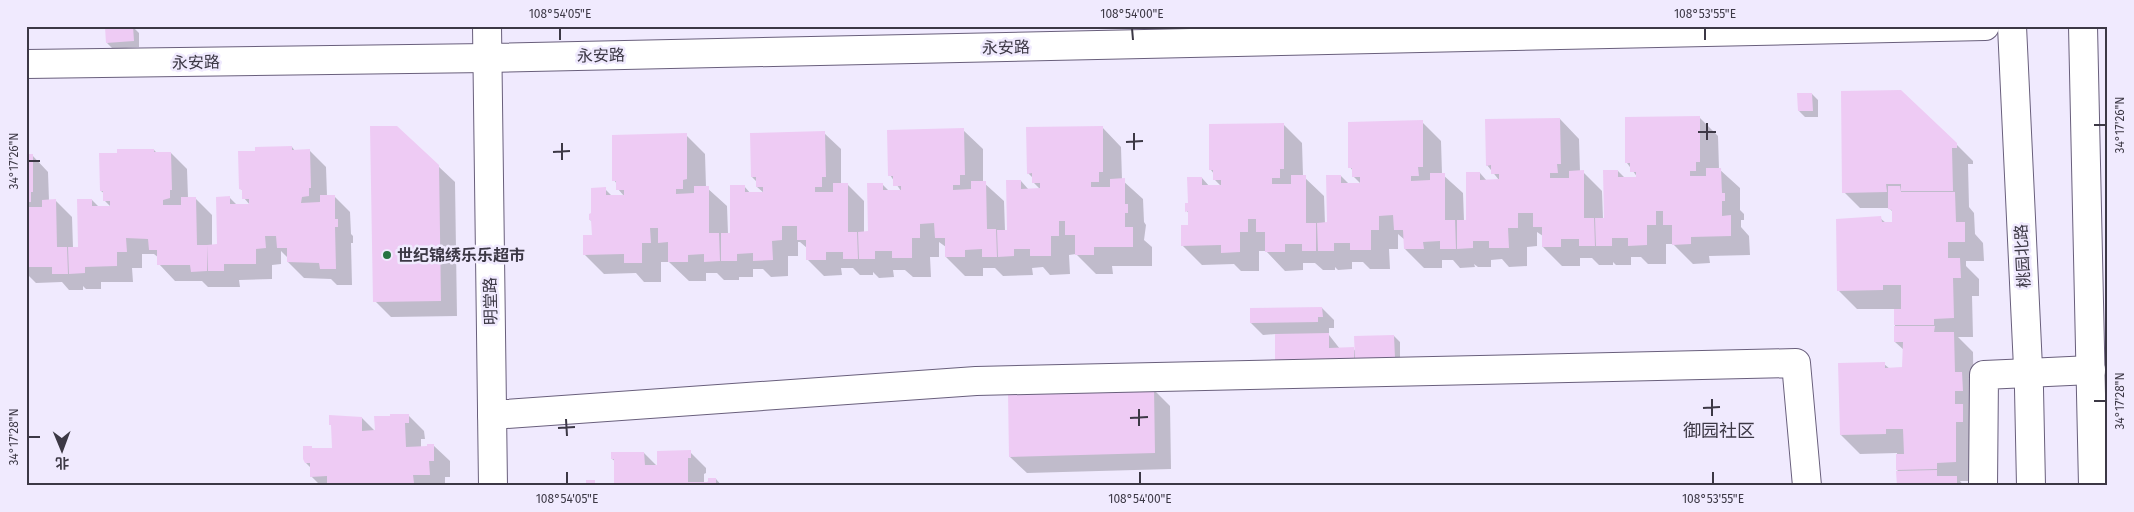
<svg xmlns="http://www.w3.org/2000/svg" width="2134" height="512" font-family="'Fira Sans','Noto Sans SC',sans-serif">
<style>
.shadow{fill:#0003}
.building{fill:#eecbf4}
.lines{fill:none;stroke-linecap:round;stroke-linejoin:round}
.minor-casing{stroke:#695f7c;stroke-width:30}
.tertiary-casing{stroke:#695f7c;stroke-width:30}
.secondary-casing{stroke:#695f7c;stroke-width:30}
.minor{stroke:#fff;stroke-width:28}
.tertiary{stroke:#fff;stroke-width:28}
.secondary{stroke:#fff;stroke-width:28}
.ticks{fill:none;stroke:#3c3845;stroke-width:2}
.poi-dot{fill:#267342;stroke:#f0eafe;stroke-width:2}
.labels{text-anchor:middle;stroke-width:5;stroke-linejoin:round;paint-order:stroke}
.street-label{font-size:16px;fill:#3c3845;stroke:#f0eafe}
.poi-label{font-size:16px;font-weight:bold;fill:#3c3845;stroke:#f0eafe;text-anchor:start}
.neighbourhood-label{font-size:18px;fill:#3c3845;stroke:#f0eafe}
.neatline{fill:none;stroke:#3c3845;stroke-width:2}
.ticks-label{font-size:12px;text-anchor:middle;fill:#3c3845}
</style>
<rect width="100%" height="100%" fill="#f0eafe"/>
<path class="shadow" d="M 133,27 L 139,33 L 139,47 L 113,49 L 107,43 Z
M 1812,94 L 1818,100 L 1818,117 L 1805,117 L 1799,111 Z
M 1699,117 L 1718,136 L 1719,169 L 1740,188 L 1740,210 L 1744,214 L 1744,220 L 1741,220 L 1741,227 L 1749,236 L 1750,255 L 1709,256 L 1710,263 L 1693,264 L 1673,244 L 1666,244 L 1666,264 L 1648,264 L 1641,257 L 1631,257 L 1631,265 L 1616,265 L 1613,262 L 1613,265 L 1599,265 L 1592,258 L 1580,258 L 1580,266 L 1562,266 L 1543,247 L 1543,236 L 1537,232 L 1537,246 L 1527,247 L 1527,266 L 1509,267 L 1502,259 L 1491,260 L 1491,267 L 1478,267 L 1474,264 L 1475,267 L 1460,268 L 1453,260 L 1442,260 L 1442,268 L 1424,268 L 1405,249 L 1405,240 L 1398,234 L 1398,249 L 1389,249 L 1390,269 L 1370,269 L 1363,262 L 1352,262 L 1352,269 L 1338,270 L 1335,267 L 1335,270 L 1323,270 L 1315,263 L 1303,263 L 1303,270 L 1285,271 L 1266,251 L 1259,251 L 1259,271 L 1241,271 L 1234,264 L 1202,265 L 1182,245 L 1189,226 L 1189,214 L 1187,211 L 1202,178 L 1210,187 L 1221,186 L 1215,180 L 1214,174 L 1211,170 L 1283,124 L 1302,143 L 1303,176 L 1324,196 L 1325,224 L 1328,224 L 1341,176 L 1349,184 L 1361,184 L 1353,176 L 1353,171 L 1350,167 L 1422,122 L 1441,141 L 1442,174 L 1463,193 L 1464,221 L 1468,221 L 1480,173 L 1487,181 L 1499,180 L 1487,165 L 1560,119 L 1579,139 L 1580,172 L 1583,172 L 1602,191 L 1603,219 L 1605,219 L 1618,171 L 1625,178 L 1638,178 L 1627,163 Z
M 1102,127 L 1121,147 L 1122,180 L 1143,199 L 1144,222 L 1146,225 L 1144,240 L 1152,247 L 1152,266 L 1112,266 L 1113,274 L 1096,274 L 1076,254 L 1069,255 L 1070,274 L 1050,275 L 1043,267 L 1032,268 L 1033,275 L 1003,276 L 995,268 L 983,268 L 983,276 L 965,276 L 946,257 L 946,247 L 939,242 L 939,257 L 930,257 L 931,277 L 913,277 L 905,270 L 893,270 L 894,277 L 879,278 L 873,272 L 873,275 L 860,275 L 853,268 L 841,268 L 842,275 L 824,276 L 807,259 L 807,248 L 800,242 L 798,242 L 798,256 L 788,256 L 788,276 L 771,277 L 763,269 L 753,269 L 753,277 L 739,277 L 739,280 L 724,280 L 717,273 L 706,273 L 706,281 L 689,281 L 669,262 L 661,262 L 661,282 L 644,282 L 636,273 L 604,274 L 584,254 L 593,237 L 593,222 L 590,220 L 605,189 L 612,196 L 624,196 L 618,189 L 617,184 L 614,180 L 686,135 L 705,154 L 706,187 L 727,206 L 728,234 L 732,234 L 744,186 L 751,194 L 764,193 L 757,187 L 757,182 L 752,177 L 824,133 L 841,149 L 841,185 L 847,184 L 864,201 L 864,233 L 869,233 L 882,184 L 890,192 L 901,191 L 890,175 L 963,130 L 983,149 L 983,182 L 1004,201 L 1005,231 L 1008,231 L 1021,181 L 1029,190 L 1040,189 L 1034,183 L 1033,178 L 1028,173 Z
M 1956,144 L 1973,161 L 1973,164 L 1968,164 L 1969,207 L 1974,213 L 1975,234 L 1983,243 L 1984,261 L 1966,261 L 1966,266 L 1979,279 L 1979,296 L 1972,296 L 1973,337 L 1958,337 L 1973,352 L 1975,481 L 1960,481 L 1964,486 L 1898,486 L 1897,453 L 1860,454 L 1841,435 L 1884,364 L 1890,369 L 1904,369 L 1904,350 L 1895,342 L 1895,309 L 1857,309 L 1838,290 L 1880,218 L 1886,223 L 1893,223 L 1893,212 L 1889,208 L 1860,208 L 1844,192 Z
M 292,147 L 295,151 L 310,151 L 326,167 L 327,196 L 334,196 L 350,212 L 351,234 L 353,236 L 353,243 L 351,243 L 352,285 L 337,285 L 331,279 L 304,278 L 288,262 L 288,258 L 281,251 L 281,264 L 272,265 L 272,279 L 239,280 L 240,287 L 208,287 L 202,281 L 175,281 L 159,264 L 159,258 L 154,254 L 142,254 L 142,268 L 132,268 L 133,282 L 101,282 L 101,289 L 86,289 L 83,286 L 83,290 L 69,290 L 62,282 L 36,283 L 26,273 L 26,156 L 32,155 L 48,172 L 49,201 L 56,201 L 72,217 L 73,248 L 80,248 L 92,200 L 99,207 L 111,207 L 105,201 L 105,194 L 101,191 L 154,150 L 157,153 L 171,153 L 187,169 L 188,198 L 195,198 L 212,215 L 212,246 L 219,246 L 230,198 L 237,205 L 250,205 L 244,198 L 244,192 L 240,188 L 256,152 Z
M 438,166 L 455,182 L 457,316 L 391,317 L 375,301 Z
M 1322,308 L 1334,320 L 1334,328 L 1329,328 L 1329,335 L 1340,349 L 1353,348 L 1356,352 L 1394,336 L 1400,342 L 1400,364 L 1289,371 L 1277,360 L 1276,334 L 1263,335 L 1251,323 Z
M 1153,389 L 1170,406 L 1171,469 L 1027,473 L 1010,457 Z
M 408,415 L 424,431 L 425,439 L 421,439 L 421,448 L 433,445 L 450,461 L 450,477 L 445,477 L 445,486 L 321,486 L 311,476 L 311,468 L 306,463 L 311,447 L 314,450 L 333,449 L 333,427 L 330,424 L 362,418 L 376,432 Z
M 690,452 L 706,468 L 706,473 L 704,474 L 704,483 L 716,479 L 722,486 L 587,486 L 594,482 L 597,485 L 615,485 L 615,461 L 612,459 L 644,453 L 659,468 Z"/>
<path class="building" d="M 129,26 L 133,26 L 134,41 L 106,43 L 105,27 Z
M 1901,90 L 1957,143 L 1957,148 L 1952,148 L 1953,191 L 1901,191 L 1901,184 L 1886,184 L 1887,192 L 1842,193 L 1841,91 Z
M 1797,93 L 1812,93 L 1813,111 L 1798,111 Z
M 1700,116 L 1700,162 L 1696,162 L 1696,171 L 1690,171 L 1690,176 L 1706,176 L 1706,168 L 1721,168 L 1722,193 L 1725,193 L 1725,201 L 1722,201 L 1722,216 L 1731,215 L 1731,236 L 1691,237 L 1691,244 L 1672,245 L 1672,225 L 1663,225 L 1663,211 L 1656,211 L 1656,225 L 1647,225 L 1647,245 L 1628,246 L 1628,238 L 1612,238 L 1612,246 L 1596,246 L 1595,218 L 1604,218 L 1603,170 L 1618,170 L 1618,177 L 1636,177 L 1636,172 L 1630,172 L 1630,163 L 1625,163 L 1625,117 Z
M 1560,118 L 1561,164 L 1557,164 L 1558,173 L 1550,173 L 1550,178 L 1569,178 L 1569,171 L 1584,170 L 1584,218 L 1594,218 L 1595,246 L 1579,246 L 1579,239 L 1561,239 L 1561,247 L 1542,247 L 1542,227 L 1533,227 L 1533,213 L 1518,213 L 1518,228 L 1508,228 L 1509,248 L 1489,248 L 1489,241 L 1473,241 L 1473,248 L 1457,249 L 1457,220 L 1466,220 L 1466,172 L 1480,172 L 1480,180 L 1499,179 L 1499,174 L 1491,174 L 1491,165 L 1486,166 L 1485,119 Z
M 1423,120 L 1423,167 L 1418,167 L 1419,176 L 1411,176 L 1411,181 L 1430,180 L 1430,173 L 1445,173 L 1445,220 L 1455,220 L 1456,249 L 1440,249 L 1440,241 L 1423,242 L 1424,249 L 1404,249 L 1403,230 L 1394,230 L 1393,215 L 1379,216 L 1379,230 L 1371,230 L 1371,250 L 1350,250 L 1350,243 L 1334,243 L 1334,251 L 1318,251 L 1317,223 L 1327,222 L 1326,175 L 1341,175 L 1341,183 L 1360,183 L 1360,177 L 1352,177 L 1352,168 L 1348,168 L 1348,122 Z
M 1284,123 L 1284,169 L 1280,169 L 1280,178 L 1272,178 L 1272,184 L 1291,184 L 1291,175 L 1306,175 L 1306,223 L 1316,223 L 1316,251 L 1302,251 L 1302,244 L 1285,244 L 1285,252 L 1265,252 L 1265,232 L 1256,232 L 1256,219 L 1248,219 L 1248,232 L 1240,232 L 1240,252 L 1221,253 L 1221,245 L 1181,246 L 1181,225 L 1188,225 L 1188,211 L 1185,212 L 1185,203 L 1188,203 L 1187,177 L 1202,177 L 1202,185 L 1221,185 L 1221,180 L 1213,180 L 1213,170 L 1209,170 L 1209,124 Z
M 370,126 L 397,126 L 439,165 L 441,301 L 373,302 Z
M 1103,126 L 1103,172 L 1099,172 L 1099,182 L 1091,182 L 1091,187 L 1110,187 L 1110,179 L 1125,178 L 1125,204 L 1128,204 L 1128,213 L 1125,213 L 1125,227 L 1133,227 L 1133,247 L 1094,247 L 1094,255 L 1075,255 L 1075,235 L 1065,235 L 1065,221 L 1059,221 L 1059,236 L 1051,236 L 1051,256 L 1030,256 L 1030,249 L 1014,249 L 1014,256 L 998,257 L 997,230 L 1007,230 L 1006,180 L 1021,180 L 1021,189 L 1040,188 L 1040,183 L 1032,183 L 1032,173 L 1027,174 L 1026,127 Z
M 964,128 L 965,175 L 960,175 L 960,185 L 953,185 L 953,190 L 971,189 L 971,181 L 986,181 L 987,229 L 996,229 L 997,257 L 982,257 L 982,249 L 965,250 L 965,257 L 945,257 L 945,238 L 935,238 L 934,223 L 920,224 L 920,238 L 912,238 L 912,258 L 892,258 L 892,251 L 875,251 L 875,259 L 859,259 L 858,232 L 868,231 L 867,183 L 883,183 L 883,190 L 901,190 L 901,186 L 893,186 L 893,176 L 888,176 L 887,130 Z
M 825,131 L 826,177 L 822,177 L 822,187 L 815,187 L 815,192 L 833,192 L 833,183 L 848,183 L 848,232 L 857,232 L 858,259 L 843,259 L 843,252 L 826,252 L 826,260 L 806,260 L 806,240 L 797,240 L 797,226 L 782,226 L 782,240 L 772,241 L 773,260 L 753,261 L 753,253 L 737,254 L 737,261 L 721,261 L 721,233 L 730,233 L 730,185 L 745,185 L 745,192 L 763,192 L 763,187 L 756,187 L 756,177 L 751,177 L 750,133 Z
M 687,133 L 687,179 L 683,180 L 683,189 L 676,189 L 676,194 L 694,193 L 694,186 L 709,186 L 709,233 L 719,233 L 720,261 L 704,262 L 704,254 L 688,255 L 688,262 L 668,262 L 668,242 L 658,243 L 658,228 L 650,228 L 651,243 L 642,243 L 642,263 L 624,263 L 624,254 L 583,255 L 583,235 L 592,235 L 591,220 L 589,220 L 589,214 L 591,213 L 591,188 L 606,187 L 606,195 L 624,195 L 624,190 L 616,190 L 616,181 L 612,181 L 612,135 Z
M 292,146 L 292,150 L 310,149 L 311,188 L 309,188 L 309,196 L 302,197 L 301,203 L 320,202 L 320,195 L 335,195 L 335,219 L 338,219 L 338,227 L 335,227 L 336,269 L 320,269 L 319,263 L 287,262 L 287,248 L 277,248 L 276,236 L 265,236 L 266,248 L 256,249 L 256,264 L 224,264 L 224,271 L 208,271 L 207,245 L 217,244 L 216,197 L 230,196 L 230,204 L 249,204 L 249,199 L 242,199 L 242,190 L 239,189 L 238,151 L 255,151 L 255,147 Z
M 117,149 L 154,149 L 154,152 L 171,152 L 172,190 L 170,190 L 170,198 L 163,200 L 163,205 L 181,205 L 181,197 L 196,197 L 197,245 L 207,245 L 207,271 L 191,272 L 190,265 L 157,265 L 157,250 L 149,250 L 148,239 L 126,238 L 127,252 L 117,252 L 117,266 L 85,267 L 85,273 L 69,274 L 68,247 L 78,247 L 77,199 L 92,199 L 92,206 L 110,206 L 110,201 L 103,201 L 103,191 L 100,191 L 99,153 L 117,153 Z
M 26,154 L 33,154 L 33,192 L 31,192 L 31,202 L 26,202 Z
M 1888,186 L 1900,186 L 1901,192 L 1955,192 L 1956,222 L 1965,222 L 1965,242 L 1948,242 L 1948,258 L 1960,258 L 1961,278 L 1953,278 L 1954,318 L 1934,319 L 1934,325 L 1894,325 L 1894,309 L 1901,309 L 1901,285 L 1883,285 L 1883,290 L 1837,291 L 1836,219 L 1881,216 L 1882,222 L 1892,222 L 1892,210 L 1888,209 Z
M 56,199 L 57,247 L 67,247 L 68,274 L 52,274 L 52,267 L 26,267 L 26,207 L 42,207 L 42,200 Z
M 1322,307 L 1323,317 L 1318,317 L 1318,322 L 1250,323 L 1250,308 Z
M 1894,326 L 1935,326 L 1934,332 L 1954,332 L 1955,372 L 1962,372 L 1963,391 L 1955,391 L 1955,404 L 1963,404 L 1963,422 L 1956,422 L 1956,462 L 1937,463 L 1937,469 L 1896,470 L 1896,454 L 1904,454 L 1903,429 L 1886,429 L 1886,434 L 1840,435 L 1838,363 L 1885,362 L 1885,368 L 1902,367 L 1903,342 L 1894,342 Z
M 1329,333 L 1329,348 L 1354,347 L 1354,359 L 1275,360 L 1275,334 Z
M 1394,335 L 1395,358 L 1355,360 L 1354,336 Z
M 1154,388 L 1155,453 L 1009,457 L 1008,392 Z
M 390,414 L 409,414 L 409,423 L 405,423 L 406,447 L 427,446 L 427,444 L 434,444 L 434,461 L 429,461 L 430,475 L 413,475 L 414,483 L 409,483 L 409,486 L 331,486 L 327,485 L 327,476 L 310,477 L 310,463 L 305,463 L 303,459 L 303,446 L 312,446 L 312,448 L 332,448 L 331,425 L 329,425 L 329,415 L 362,417 L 362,431 L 375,430 L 374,416 L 390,416 Z
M 691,450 L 691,458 L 688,458 L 688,482 L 708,482 L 708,478 L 716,478 L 716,486 L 586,486 L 586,480 L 595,480 L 595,484 L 614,483 L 614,459 L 611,459 L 611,452 L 644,452 L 645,465 L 657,465 L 657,451 Z
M 1937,470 L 1937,476 L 1957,476 L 1957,486 L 1897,486 L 1896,471 Z"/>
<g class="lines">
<g class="minor-casing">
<path id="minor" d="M 26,64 L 487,58 L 1985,26
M 492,415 L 976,381 L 1796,363 L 1807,486
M 1983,486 L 1984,375 L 2091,370"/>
</g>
<g class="tertiary-casing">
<path id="tertiary" d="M 487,26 L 493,486"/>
</g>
<g class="secondary-casing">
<path id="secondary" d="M 2012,26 L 2029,389 L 2031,486
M 2083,26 L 2093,486"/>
</g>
<use href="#minor" class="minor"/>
<use href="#tertiary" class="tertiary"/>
<use href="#secondary" class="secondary"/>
</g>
<path class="ticks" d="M 560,28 L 560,40M 1132,28 L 1133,40M 1705,28 L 1705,40M 1707,123 L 1707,140M 2094,125 L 2106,125M 1698,132 L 1716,132M 1134,133 L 1134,150M 1126,142 L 1143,141M 562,143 L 562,160M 553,152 L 570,151M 28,161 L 40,161M 1712,399 L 1712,416M 2094,401 L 2106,401M 1703,408 L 1720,407M 1139,409 L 1139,426M 1130,418 L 1148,417M 566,419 L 567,436M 558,428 L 575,427M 28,437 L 40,437M 567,472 L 567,484M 1140,472 L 1140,484M 1713,472 L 1713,484"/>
<circle class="poi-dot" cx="387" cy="255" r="5"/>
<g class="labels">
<g class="street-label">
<text transform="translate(1006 47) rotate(-1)" y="6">永安路</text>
<text transform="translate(601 55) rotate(-1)" y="6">永安路</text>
<text transform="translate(196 62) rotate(-1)" y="6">永安路</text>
<text transform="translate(2022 256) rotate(-93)" y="6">桃园北路</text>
<text transform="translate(490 301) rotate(-91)" y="6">明堂路</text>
</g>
<g class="poi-label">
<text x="397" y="261">世纪锦绣乐乐超市</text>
</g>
<g class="neighbourhood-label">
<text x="1719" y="437">御园社区</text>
</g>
</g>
<rect width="2134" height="512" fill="none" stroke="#f0eafe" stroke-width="55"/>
<g transform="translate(62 450) rotate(179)" stroke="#f0eafe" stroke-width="4" paint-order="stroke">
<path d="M0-4L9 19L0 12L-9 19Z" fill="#3c3845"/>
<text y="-8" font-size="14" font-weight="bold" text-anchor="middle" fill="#3c3845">北</text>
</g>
<rect x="28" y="28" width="2078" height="456" class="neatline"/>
<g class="ticks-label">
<text x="560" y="18">108°54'05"E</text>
<text x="1132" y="18">108°54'00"E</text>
<text x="1705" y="18">108°53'55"E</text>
<text transform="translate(2120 125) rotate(-90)" y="4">34°17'26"N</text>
<text transform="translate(14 161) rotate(-90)" y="4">34°17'26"N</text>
<text transform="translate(2120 401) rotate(-90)" y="4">34°17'28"N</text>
<text transform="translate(14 437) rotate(-90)" y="4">34°17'28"N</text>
<text x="567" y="503">108°54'05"E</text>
<text x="1140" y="503">108°54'00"E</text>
<text x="1713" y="503">108°53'55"E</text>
</g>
</svg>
